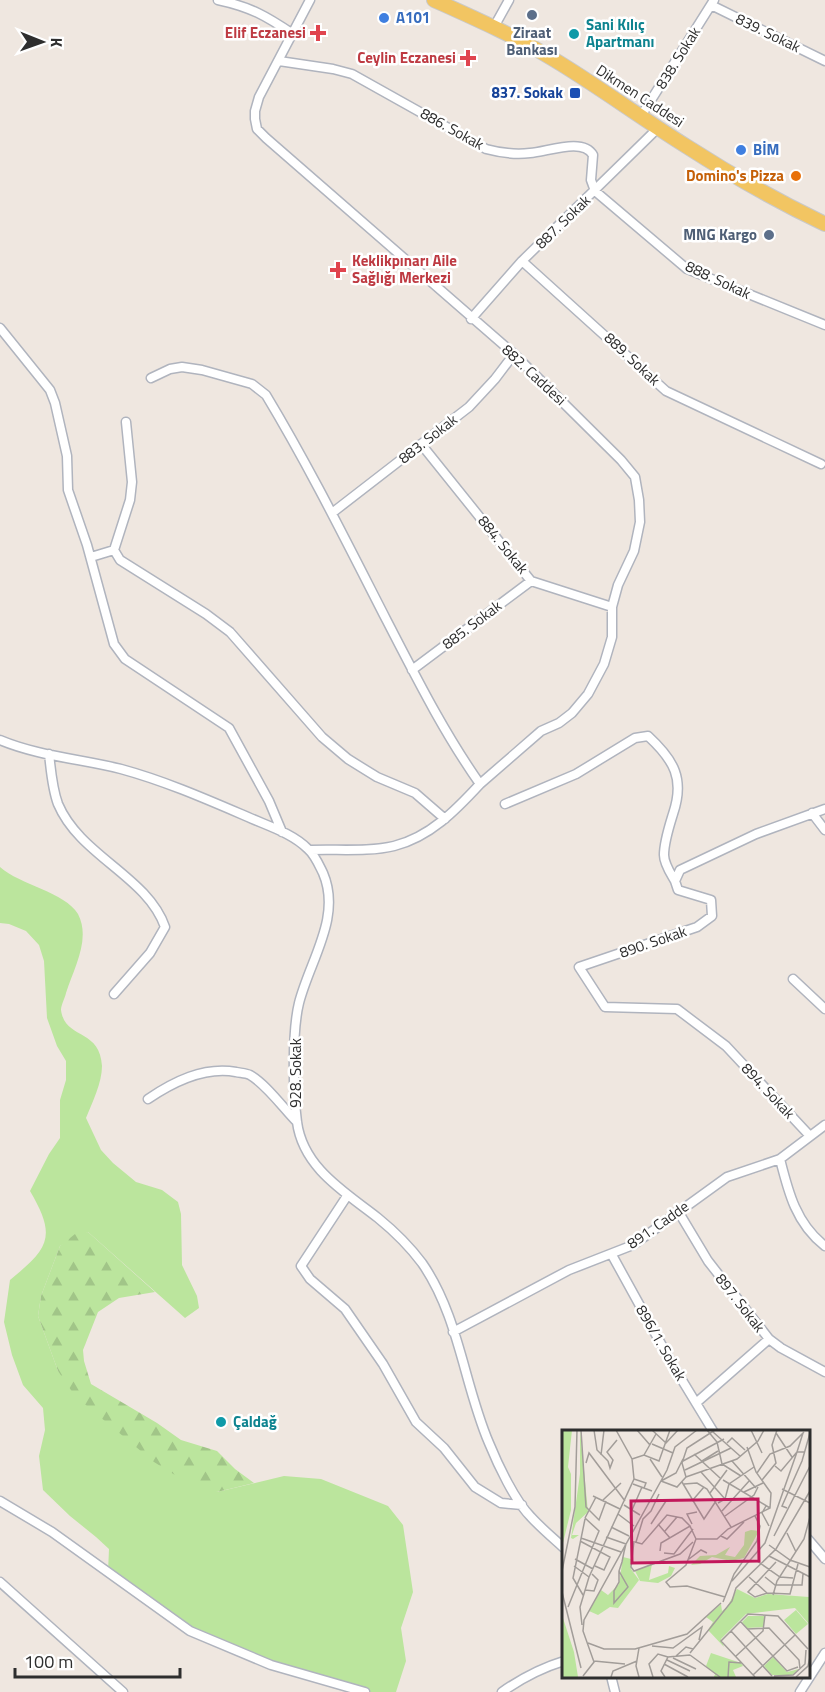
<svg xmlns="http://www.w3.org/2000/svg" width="825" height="1692" font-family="'Titillium Web',sans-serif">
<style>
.grass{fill:#bbe59d}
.forest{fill:url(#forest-firs)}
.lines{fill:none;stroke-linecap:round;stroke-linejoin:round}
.street-casing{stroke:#b0b4be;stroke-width:11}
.primary-casing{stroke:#c9c9c9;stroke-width:16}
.street{stroke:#fff;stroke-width:8}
.primary{stroke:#f2c562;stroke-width:14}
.service-dot{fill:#5c6f8a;stroke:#fff;stroke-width:2}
.shop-dot{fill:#3f7fe0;stroke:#fff;stroke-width:2}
.health-dot{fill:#e0444e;stroke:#fff;stroke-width:2}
.culture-dot{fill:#0f9aa8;stroke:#fff;stroke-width:2}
.transit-dot{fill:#1a4fb4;stroke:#fff;stroke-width:2}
.food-dot{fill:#e8710a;stroke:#fff;stroke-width:2}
.labels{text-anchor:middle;stroke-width:5;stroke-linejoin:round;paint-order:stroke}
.shop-label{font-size:15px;font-weight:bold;fill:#366cbe;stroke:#fff;text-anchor:start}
.culture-label{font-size:15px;font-weight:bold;fill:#0d838f;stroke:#fff;text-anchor:start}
.health-label{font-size:15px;font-weight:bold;fill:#be3a42;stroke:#fff;text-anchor:end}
.service-label{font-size:15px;font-weight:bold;fill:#4e5e75;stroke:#fff}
.street-label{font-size:15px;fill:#2e2e2e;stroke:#fff}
.transit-label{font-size:15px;font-weight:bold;fill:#164399;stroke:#fff;text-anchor:end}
.food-label{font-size:15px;font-weight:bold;fill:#c56008;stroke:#fff;text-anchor:end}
.inset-road{fill:none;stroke:#a29d99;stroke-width:1.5}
.view{fill:#c2185b;fill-opacity:0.15;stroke:#c2185b;stroke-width:3}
.inset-edge{fill:none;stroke:#2e2e2e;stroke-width:3}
</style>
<defs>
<pattern id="forest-firs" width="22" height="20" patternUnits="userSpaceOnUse" patternTransform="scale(1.5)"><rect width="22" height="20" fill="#bbe59d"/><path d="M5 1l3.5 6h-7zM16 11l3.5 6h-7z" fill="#a1c588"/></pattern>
</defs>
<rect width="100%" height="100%" fill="#efe7e0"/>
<path class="grass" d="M 0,867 C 20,885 65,892 78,914 C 91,939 74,968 66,993 C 65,998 61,1005 61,1010 C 65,1040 100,1028 102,1066 C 102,1083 92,1103 86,1118 L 101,1150 L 113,1163 L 136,1182 L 162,1190 L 178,1202 L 181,1214 L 182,1265 L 197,1296 L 199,1308 L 185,1318 L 88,1232 L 60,1246 L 41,1296 L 38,1316 L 58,1371 L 217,1492 L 284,1476 L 321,1479 L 388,1506 L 403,1525 L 413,1592 L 401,1628 L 406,1661 L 396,1692 L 365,1692 L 271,1665 L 190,1631 L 108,1572 L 109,1549 L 96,1537 L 70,1516 L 43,1490 L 39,1456 L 45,1430 L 43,1408 L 23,1385 L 12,1355 L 4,1322 L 10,1280 C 49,1248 57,1237 30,1191 L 49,1154 L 60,1138 L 60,1100 L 66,1080 L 66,1061 L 57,1046 L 47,1018 L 44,961 L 39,945 L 26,931 L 9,924 L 0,923 Z"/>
<path class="forest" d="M 88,1232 L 155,1292 L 119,1298 L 98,1312 L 83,1350 L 84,1361 L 91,1384 L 157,1423 L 181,1440 L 217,1451 L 235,1469 L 254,1483 L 217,1492 L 199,1490 L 154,1462 L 75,1396 L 58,1371 L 38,1316 L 41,1296 L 60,1246 L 75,1234 Z"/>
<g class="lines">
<g class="street-casing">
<path id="street" d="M 218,0 C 251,7 266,16 293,34
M 310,0 L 259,97 L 255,111 L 255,119 L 257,129 L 266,138 L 514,354 L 621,460 L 635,477 L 639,500 L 640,522 L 634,551 L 618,585 L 612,607 L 612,637 L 604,664 L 588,694 L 572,713 L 559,723 L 541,731 L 480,784
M 711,5 L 825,61
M 494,27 L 509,0
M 279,61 L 333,69 L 352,74 L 486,149 C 501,153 514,155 530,153 C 547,152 583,137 593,155 L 591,180 L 595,191 L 687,269 L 825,325
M 641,116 L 714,0
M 522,261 L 666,391 L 821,464
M 471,319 L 522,261 L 658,128
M 0,328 L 50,390 L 55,403 L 67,456 L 68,490 L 87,545 L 114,644 L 125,659 L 229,728 L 269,801 L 282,832
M 151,378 L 170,369 L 182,367 L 202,370 L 252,384 L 266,395 C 310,468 348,545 387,621 C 416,677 444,733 480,784 C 456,810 430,837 394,846 C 370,852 337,849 311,850
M 126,422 L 132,482 L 130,500 L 114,550 L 120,560 L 206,614 L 230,632 L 322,737 L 348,759 L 377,777 L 415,793 L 445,819
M 421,444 L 531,581 L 612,607
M 332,513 L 469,407 L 495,379 L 514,354
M 91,557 L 114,550
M 412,670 L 531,581
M 0,740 C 38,756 81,759 121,769 C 165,781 206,799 248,817 C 268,826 292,833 308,849 C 315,855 319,865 323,873 C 342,917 310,960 299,1003 C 292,1031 293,1093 297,1122 C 303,1168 345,1192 378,1218 C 394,1231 410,1247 422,1263 C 459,1316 464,1385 489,1443 C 498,1465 515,1501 531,1517 C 541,1528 553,1538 564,1548
M 49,754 C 51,770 52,788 58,804 C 80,856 147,876 165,927 L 150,953 L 114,994
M 505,804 L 576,774 L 635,738 L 648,736 C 674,760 685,779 673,814 C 669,827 664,842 664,855 C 664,864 671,874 675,881
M 812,813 L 825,830
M 793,979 L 825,1009
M 148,1099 C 173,1082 204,1066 236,1072 C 240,1073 246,1073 250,1075 C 266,1084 284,1109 297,1122
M 810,1136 L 726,1046 L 677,1009 L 605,1007 L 579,967 L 697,927 L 712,916 L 711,900 L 678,890 L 675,881 L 680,870 L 756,834 L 825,809
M 780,1159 C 788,1191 796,1224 825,1246
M 347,1196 L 301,1266 L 310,1279 L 345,1309 L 383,1364 L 416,1422 L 444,1448 L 475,1487 L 501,1503 L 522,1505
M 678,1211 L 708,1261 L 769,1339 L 781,1348 L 825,1372
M 612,1255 L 671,1362 L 713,1431
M 453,1332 L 569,1270 L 633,1245 L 727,1177 L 780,1159 L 825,1125
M 696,1403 L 769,1339
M 0,1501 L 52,1532 L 190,1631 L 271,1665 L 365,1692
M 808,1539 L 825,1559
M 0,1582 L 123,1692
M 611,1676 L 615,1692
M 502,1692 C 522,1678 541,1668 564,1661
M 800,1692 L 825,1653"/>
</g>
<g class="primary-casing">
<path id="primary" d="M 434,0 C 474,18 515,36 553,59 C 598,86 641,118 686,146 C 731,175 777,201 825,224"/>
</g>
<use href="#street" class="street"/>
<use href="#primary" class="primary"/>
</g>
<g class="service-dot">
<circle cx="532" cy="15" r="6"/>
<circle cx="769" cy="235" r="6"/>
</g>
<g class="shop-dot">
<circle cx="384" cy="18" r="6"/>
<circle cx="741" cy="150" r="6"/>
</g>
<g class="health-dot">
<path d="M315 24h6v6h6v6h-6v6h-6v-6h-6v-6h6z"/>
<path d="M465 49h6v6h6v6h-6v6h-6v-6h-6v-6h6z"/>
<path d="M335 261h6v6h6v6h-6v6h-6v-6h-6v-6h6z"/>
</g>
<g class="culture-dot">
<circle cx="574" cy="34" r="6"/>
<circle cx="221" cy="1422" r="6"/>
</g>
<rect class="transit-dot" x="569" y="87" width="12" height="12" rx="3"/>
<circle class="food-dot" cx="796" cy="176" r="6"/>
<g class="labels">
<g class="shop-label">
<text x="396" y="23">A101</text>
<text x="753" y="155">BİM</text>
</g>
<g class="culture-label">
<text x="586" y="30">Sani Kılıç<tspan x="586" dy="17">Apartmanı</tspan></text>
<text x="233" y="1427">Çaldağ</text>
</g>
<g class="health-label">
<text x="306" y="38">Elif Eczanesi</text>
<text x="456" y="63">Ceylin Eczanesi</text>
<text x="352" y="266" text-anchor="start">Keklikpınarı Aile<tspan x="352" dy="17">Sağlığı Merkezi</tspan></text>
</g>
<g class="service-label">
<text x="532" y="38">Ziraat<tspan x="532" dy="17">Bankası</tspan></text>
<text x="757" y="240" text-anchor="end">MNG Kargo</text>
</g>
<g class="street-label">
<text transform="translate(768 33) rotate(26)" y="5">839. Sokak</text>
<text transform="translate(678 58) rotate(-58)" y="5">838. Sokak</text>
<text transform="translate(640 96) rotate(33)" y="5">Dikmen Caddesi</text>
<text transform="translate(452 129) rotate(29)" y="5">886. Sokak</text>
<text transform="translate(563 222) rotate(-44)" y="5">887. Sokak</text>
<text transform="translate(718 280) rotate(25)" y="5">888. Sokak</text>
<text transform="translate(632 359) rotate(43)" y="5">889. Sokak</text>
<text transform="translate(534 375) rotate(43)" y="5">882. Caddesi</text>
<text transform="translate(428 439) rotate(-38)" y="5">883. Sokak</text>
<text transform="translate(503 545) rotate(51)" y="5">884. Sokak</text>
<text transform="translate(472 625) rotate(-37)" y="5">885. Sokak</text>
<text transform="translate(653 942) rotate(-19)" y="5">890. Sokak</text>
<text transform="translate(296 1073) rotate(-90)" y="5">928. Sokak</text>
<text transform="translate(768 1091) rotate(47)" y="5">894. Sokak</text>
<text transform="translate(658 1225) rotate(-35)" y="5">891. Cadde</text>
<text transform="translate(740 1303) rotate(52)" y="5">897. Sokak</text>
<text transform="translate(661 1343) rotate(60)" y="5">896/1. Sokak</text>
</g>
<g class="transit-label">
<text x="563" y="98">837. Sokak</text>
</g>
<g class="food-label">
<text x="784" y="181">Domino's Pizza</text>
</g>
</g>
<g transform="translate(562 1430)">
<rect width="248" height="248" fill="#efe7e0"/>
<path d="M 18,0 L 26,82 L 14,93 L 10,105 L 17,105 L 11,109 L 9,108 L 18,44 ZM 189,100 L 197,101 L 182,128 L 169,131 L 150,127 L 138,134 L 129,135 L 138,126 L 154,125 L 168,117 L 163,125 L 173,127 L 182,115 L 183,102 ZM 90,134 L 87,150 L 106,143 L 107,136 L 113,138 L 109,146 L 96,153 L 78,151 L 73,141 ZM 175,159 L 193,168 L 206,164 L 247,167 L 247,194 L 233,178 L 184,184 L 159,209 L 162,217 L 146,200 L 151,192 L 144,187 L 159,174 L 160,181 L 165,177 ZM 186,186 L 202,186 L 202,197 L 185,198 L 180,192 ZM 211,227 L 225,242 L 237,239 L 230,245 L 210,245 L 202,236 Z" fill="#bbe59d"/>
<path d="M 0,0 L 10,0 L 6,37 L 9,44 L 9,80 L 0,117 ZM 61,127 L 69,129 L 69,139 L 77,150 L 56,178 L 48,177 L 36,185 L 27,181 L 39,160 L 46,165 L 57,154 ZM 0,185 L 12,222 L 16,247 L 0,247 ZM 149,223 L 179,233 L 181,236 L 171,240 L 174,247 L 152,247 L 153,244 L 144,236 Z" fill="#bbe59d"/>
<path d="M 234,180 L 246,194 L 234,204 L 222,190 Z" fill="#bbe59d"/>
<path class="inset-road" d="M 19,0 L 24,77 L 37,90 L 44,71M 32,0 L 35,20 L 46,31M 75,0 L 88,15M 90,0 L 104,13 L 116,0M 145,0 L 155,12 L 160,34 L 179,46M 189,0 L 200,23M 151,2 L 178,26M 214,3 L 230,27M 165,13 L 170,8 L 183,20M 90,14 L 111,23M 132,24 L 158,48M 39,25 L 42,0M 82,25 L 94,4M 70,29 L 82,25 L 97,31 L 108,0M 88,29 L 100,47M 46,31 L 48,38 L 51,30 L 45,22 L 55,10M 121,31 L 162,9M 140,31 L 156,21M 170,31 L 194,58M 24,33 L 27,23 L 63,71M 213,36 L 219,41 L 235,22 L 241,3M 123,40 L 169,18M 139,42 L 163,69M 195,43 L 208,24 L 228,16 L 242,2M 124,47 L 175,29 L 196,11 L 202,0M 124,47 L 120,33 L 125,18 L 153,0M 72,49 L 84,53 L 82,58M 161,50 L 208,78M 200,50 L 214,33 L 210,15 L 215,0M 99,51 L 114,43 L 121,29M 99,51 L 115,57 L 124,47M 120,52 L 142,89 L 154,71M 71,54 L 90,61M 122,54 L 135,53 L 145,59 L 169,97M 220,59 L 248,73M 182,62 L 201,53M 148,63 L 165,40M 31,66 L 58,79M 41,70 L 59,53M 130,71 L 142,57M 156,73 L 163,69 L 167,54 L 192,37M 62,75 L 78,85M 204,76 L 200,83 L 207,96M 225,78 L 220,76 L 240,31 L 248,3M 70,80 L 80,57M 160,81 L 188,50M 56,84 L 72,96M 163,86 L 192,65 L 196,57M 23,88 L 34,67M 89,94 L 104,71M 96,94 L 108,108M 130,94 L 125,84 L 135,82M 49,97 L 67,106M 103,101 L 115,87M 225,103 L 234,122M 159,106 L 165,109 L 182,92M 212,106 L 248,36M 44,107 L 64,114 L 62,122 L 60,132 L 57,141 L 57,152 L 52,161 L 52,173 L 66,157 L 57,141M 19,108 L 59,122M 18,111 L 48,127 L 42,140 L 33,136M 72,111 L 69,137 L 72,141 L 118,124 L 131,112M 73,112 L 80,114 L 105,85 L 120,88 L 128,96M 74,112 L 81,89 L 89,81 L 97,64M 207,115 L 228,130 L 248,137M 98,121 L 99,113 L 128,96 L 134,109M 102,123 L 112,124 L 131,99M 207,126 L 248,147M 13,129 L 31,139M 127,129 L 139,120 L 145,123M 195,131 L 218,147 L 231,148M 214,132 L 186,162 L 193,167 L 205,163 L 228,164 L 236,134M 12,136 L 27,147M 0,141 L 13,77 L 15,0M 187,147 L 205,163M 203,147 L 213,155 L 240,155 L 241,144M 170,151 L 203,113 L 235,22 L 242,22M 23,160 L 32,161 L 36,150 L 30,144M 0,162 L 19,238M 21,165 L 11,148 L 23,89M 211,165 L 215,151 L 242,109 L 248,87M 163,167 L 125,156 L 108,157 L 104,152 L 124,135 L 134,109 L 155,109 L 166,99 L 208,78 L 209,63 L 194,42 L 185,17M 161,172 L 172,144 L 195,111 L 198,96 L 193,86M 6,177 L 37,101 L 23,88M 178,191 L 225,241 L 236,237M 20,195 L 18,177 L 27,147 L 72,49 L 70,29 L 54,0M 185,199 L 207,198 L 237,230 L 238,239M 169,201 L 210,246M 26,213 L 42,219 L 74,219M 90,216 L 111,218 L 140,197 L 137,210M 73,219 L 125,204 L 159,173M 128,223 L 170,171 L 174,158 L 214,119 L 248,61M 128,225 L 158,247M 114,226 L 124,217 L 131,219M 174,226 L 201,201 L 203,185M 111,228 L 134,239M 105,230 L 128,241M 32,231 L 63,234M 102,234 L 126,247M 191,245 L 233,205M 21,246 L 32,232 L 21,201 L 22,190 L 105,40 L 113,17 L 135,0M 212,246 L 231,245 L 243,234 L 244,220M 49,247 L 51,241 L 75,231M 77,247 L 74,236 L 77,218M 91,247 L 87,234 L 96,224 L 106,227M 103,247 L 99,241 L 106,227 L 128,225M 166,247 L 167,232 L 180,233M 193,247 L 159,211 L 186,184 L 216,186 L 246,219M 234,247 L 246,236 L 248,227"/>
<path class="view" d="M 196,69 L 197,131 L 70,133 L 69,71 Z"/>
<rect width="248" height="248" class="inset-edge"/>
</g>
<g transform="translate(42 42) rotate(91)" stroke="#ffffff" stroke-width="4.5" paint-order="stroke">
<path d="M0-4.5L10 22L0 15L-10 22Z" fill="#2e2e2e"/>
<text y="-9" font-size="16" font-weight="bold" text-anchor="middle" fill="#2e2e2e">K</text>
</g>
<path d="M15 1668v9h165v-9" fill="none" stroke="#2e2e2e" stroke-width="3"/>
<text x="24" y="1668" font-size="18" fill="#2e2e2e" stroke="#ffffff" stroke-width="4.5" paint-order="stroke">100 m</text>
</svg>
